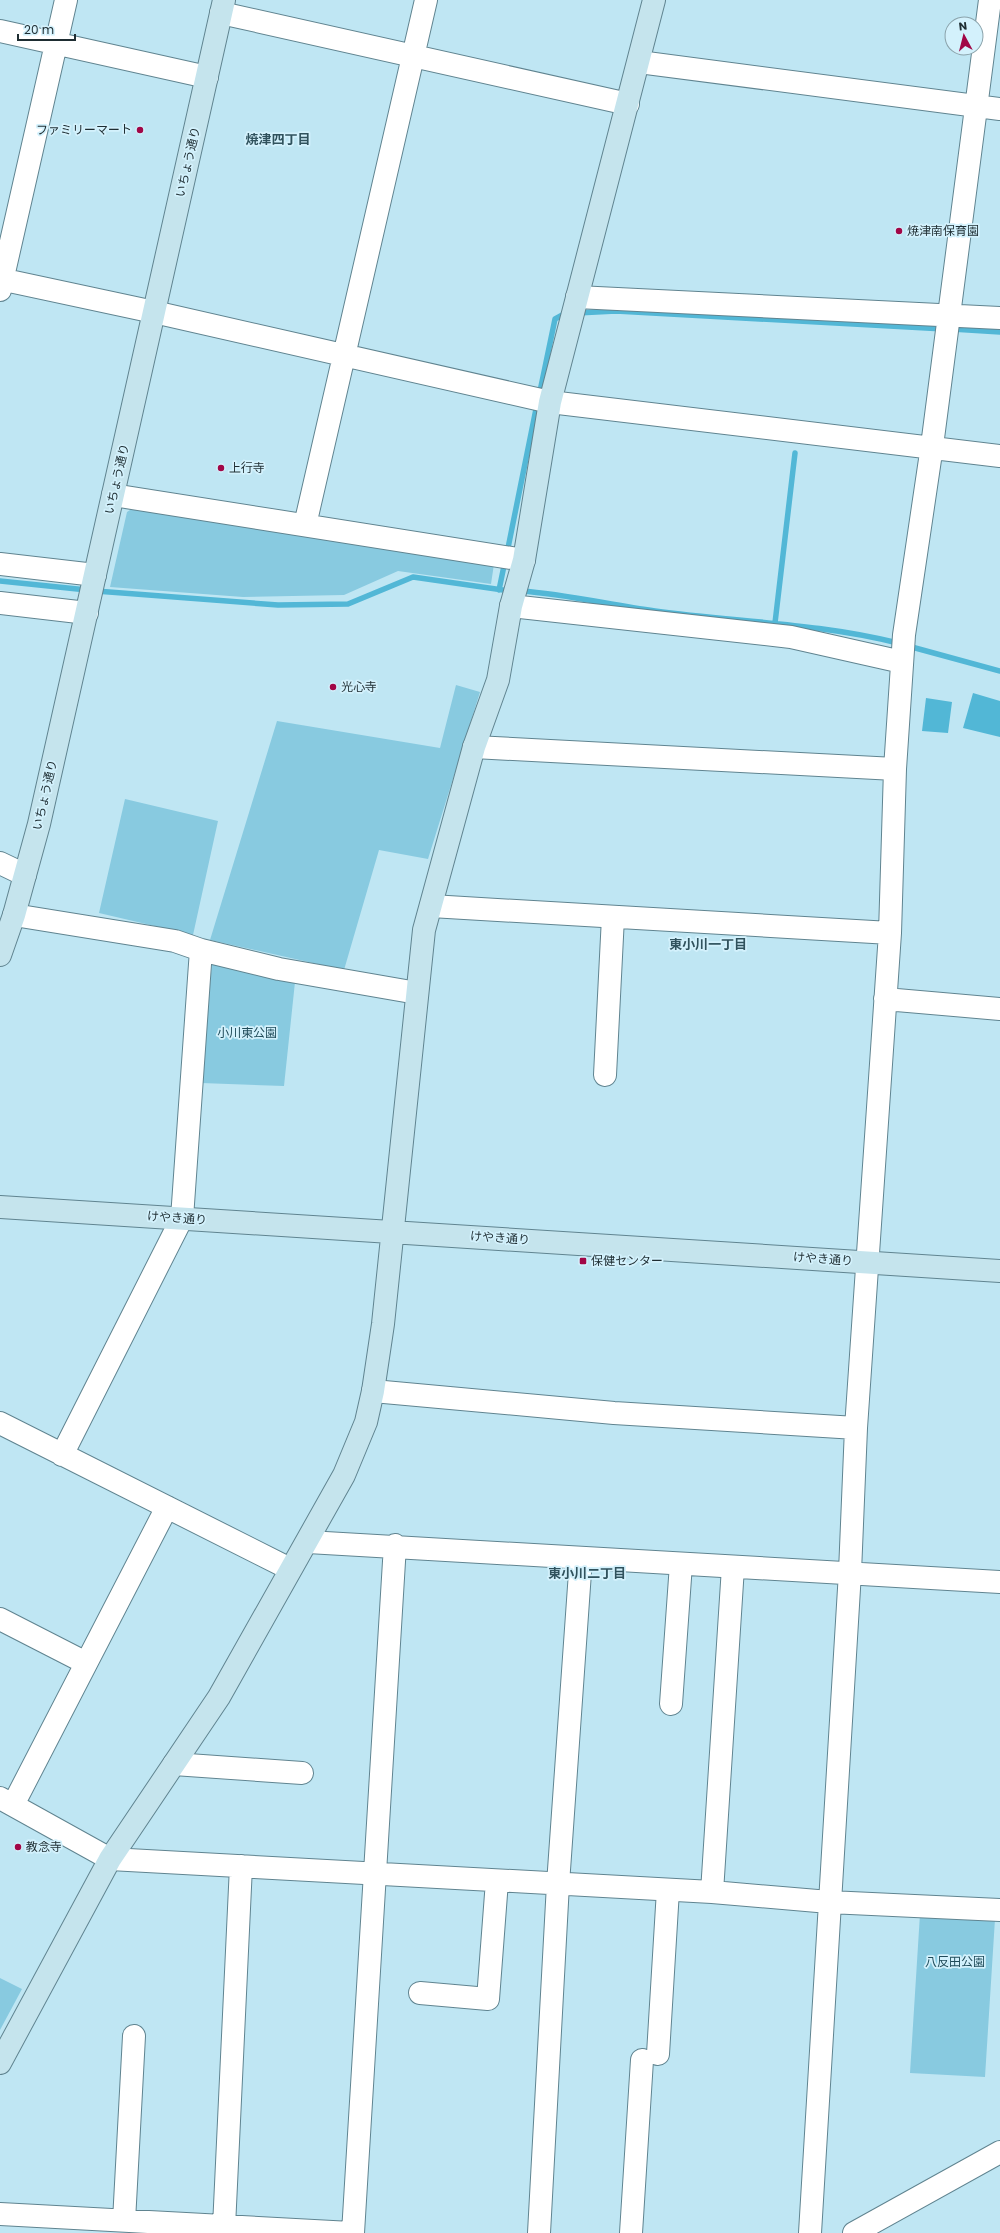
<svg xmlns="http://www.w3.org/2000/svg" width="1000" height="2233" font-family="Poppins,'Noto Sans JP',sans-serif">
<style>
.green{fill:#88cae0}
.water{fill:#52b7d6}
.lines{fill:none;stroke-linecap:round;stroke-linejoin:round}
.stream{stroke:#52b7d6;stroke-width:5.5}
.street-casing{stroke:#608490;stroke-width:24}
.secondary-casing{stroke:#608490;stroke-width:24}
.street{stroke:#fff;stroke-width:22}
.secondary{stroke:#c5e4ed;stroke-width:22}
.poi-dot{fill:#a10646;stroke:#d3f1fc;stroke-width:1.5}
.labels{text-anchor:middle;stroke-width:3.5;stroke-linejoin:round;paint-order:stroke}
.poi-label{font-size:12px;fill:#1e2d32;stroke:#d3f1fc;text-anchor:start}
.street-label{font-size:12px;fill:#1e2d32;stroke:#d3f1fc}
.park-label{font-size:12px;fill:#1f4b59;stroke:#d3f1fc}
.neighbourhood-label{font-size:13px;font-weight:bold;fill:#30525d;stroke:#d3f1fc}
</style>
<rect width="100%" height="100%" fill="#bfe6f3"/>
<path class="green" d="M 133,508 L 494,564 L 491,584 L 398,571 L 344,595 L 243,597 L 110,587 L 127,512 Z
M 456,685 L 480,692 L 428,859 L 379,850 L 344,970 L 210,940 L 277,721 L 440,748 Z
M 125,799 L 218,821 L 193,935 L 99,913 Z
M 212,963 L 295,982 L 284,1086 L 201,1083 Z
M 920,1914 L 995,1919 L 985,2077 L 910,2073 Z
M 0,1978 L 22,1989 L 0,2030 Z"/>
<path class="water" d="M 973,693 L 1000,701 L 1000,737 L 963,728 Z
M 926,698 L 952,702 L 948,733 L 922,731 Z"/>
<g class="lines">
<path class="stream" d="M 577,313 L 616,311 L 944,329
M 952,329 L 1000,332
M 539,396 L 555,319 L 566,313
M 507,553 L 537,404
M 0,581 L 87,590
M 499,590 L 505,561
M 96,591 L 278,605 L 348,604 L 413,577 L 510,591
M 521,591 C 566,594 610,605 655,611 C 736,622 819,623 898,643
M 775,623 L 795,453
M 908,646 L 1000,671"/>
<g class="street-casing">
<path id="street" d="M 221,13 L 628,104
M 0,31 L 207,77
M 639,62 L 1000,109
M 0,279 L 154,312 L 550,402 L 1000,456
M 0,290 L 66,0
M 577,297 L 1000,318
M 113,495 L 524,560
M 305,525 L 426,0
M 0,564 L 95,575
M 0,603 L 87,613
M 511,606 L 791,637 L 902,662
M 474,747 L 895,769
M 0,863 L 25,875
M 431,906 L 890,933
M 14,915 L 175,941 L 201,950 L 279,969 L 417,993
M 885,999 L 1000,1009
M 605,1075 L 613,917
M 373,1391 L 614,1413 L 856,1428
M 0,1423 L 290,1569
M 62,1455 L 182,1218 L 201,950
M 308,1542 L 1000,1582
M 0,1619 L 86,1663
M 671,1704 L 681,1564
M 174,1764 L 302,1773
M 0,1798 L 110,1859 L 712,1892 L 829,1902 L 1000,1910
M 13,1805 L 167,1507
M 712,1892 L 733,1567
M 420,1993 L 488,1999 L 497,1881
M 658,2054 L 668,1890
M 0,2214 L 351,2233
M 124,2221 L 134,2036
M 224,2227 L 241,1866
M 353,2233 L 395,1545
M 539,2233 L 558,1884 L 581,1558
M 631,2233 L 642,2060
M 810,2233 L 850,1572 L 856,1428 L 890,933 L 895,769 L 904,635 L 932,446 L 990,0
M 854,2233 L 1000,2152"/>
</g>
<g class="secondary-casing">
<path id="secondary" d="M 0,955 L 14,915 L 39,824 L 224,0
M 0,1207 L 1000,1271
M 0,2063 L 110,1859 L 219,1697 L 344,1475 L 366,1422 L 373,1391 L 383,1324 L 424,930 L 474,747 L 498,680 L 511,606 L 524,560 L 550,402 L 654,0"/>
</g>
<use href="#street" class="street"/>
<use href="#secondary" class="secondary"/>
</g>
<g class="poi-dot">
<circle cx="140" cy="130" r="4"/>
<circle cx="899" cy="231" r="4"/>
<circle cx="221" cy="468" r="4"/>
<circle cx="333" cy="687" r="4"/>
<rect x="579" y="1257" width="8" height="8" rx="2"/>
<circle cx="18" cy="1847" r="4"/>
</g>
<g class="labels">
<g class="poi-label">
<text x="132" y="134" text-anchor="end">ファミリーマート</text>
<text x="907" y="235">焼津南保育園</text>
<text x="229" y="472">上行寺</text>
<text x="341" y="691">光心寺</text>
<text x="591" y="1265">保健センター</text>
<text x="26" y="1851">教念寺</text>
</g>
<g class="street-label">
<text transform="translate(188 162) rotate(-77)" y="4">いちょう通り</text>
<text transform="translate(117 479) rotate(-77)" y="4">いちょう通り</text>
<text transform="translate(45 795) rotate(-77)" y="4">いちょう通り</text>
<text transform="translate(177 1218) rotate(4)" y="4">けやき通り</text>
<text transform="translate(500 1238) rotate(4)" y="4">けやき通り</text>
<text transform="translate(823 1259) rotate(4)" y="4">けやき通り</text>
</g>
<g class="park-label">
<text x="247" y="1037">小川東公園</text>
<text x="955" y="1966">八反田公園</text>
</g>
<g class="neighbourhood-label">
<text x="278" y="144">焼津四丁目</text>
<text x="708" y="949">東小川一丁目</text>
<text x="587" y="1578">東小川二丁目</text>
</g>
</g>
<g transform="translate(964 36) rotate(353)"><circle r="19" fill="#d3f1fc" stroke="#8ba3ab"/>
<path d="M0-3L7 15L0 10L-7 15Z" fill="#a10646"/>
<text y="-6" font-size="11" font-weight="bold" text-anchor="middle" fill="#1e2d32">N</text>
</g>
<path d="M18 34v6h57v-6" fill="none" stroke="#1e2d32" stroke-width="2"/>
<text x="24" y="34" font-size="12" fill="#1e2d32" stroke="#d3f1fc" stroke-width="3" paint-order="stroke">20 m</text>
</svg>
